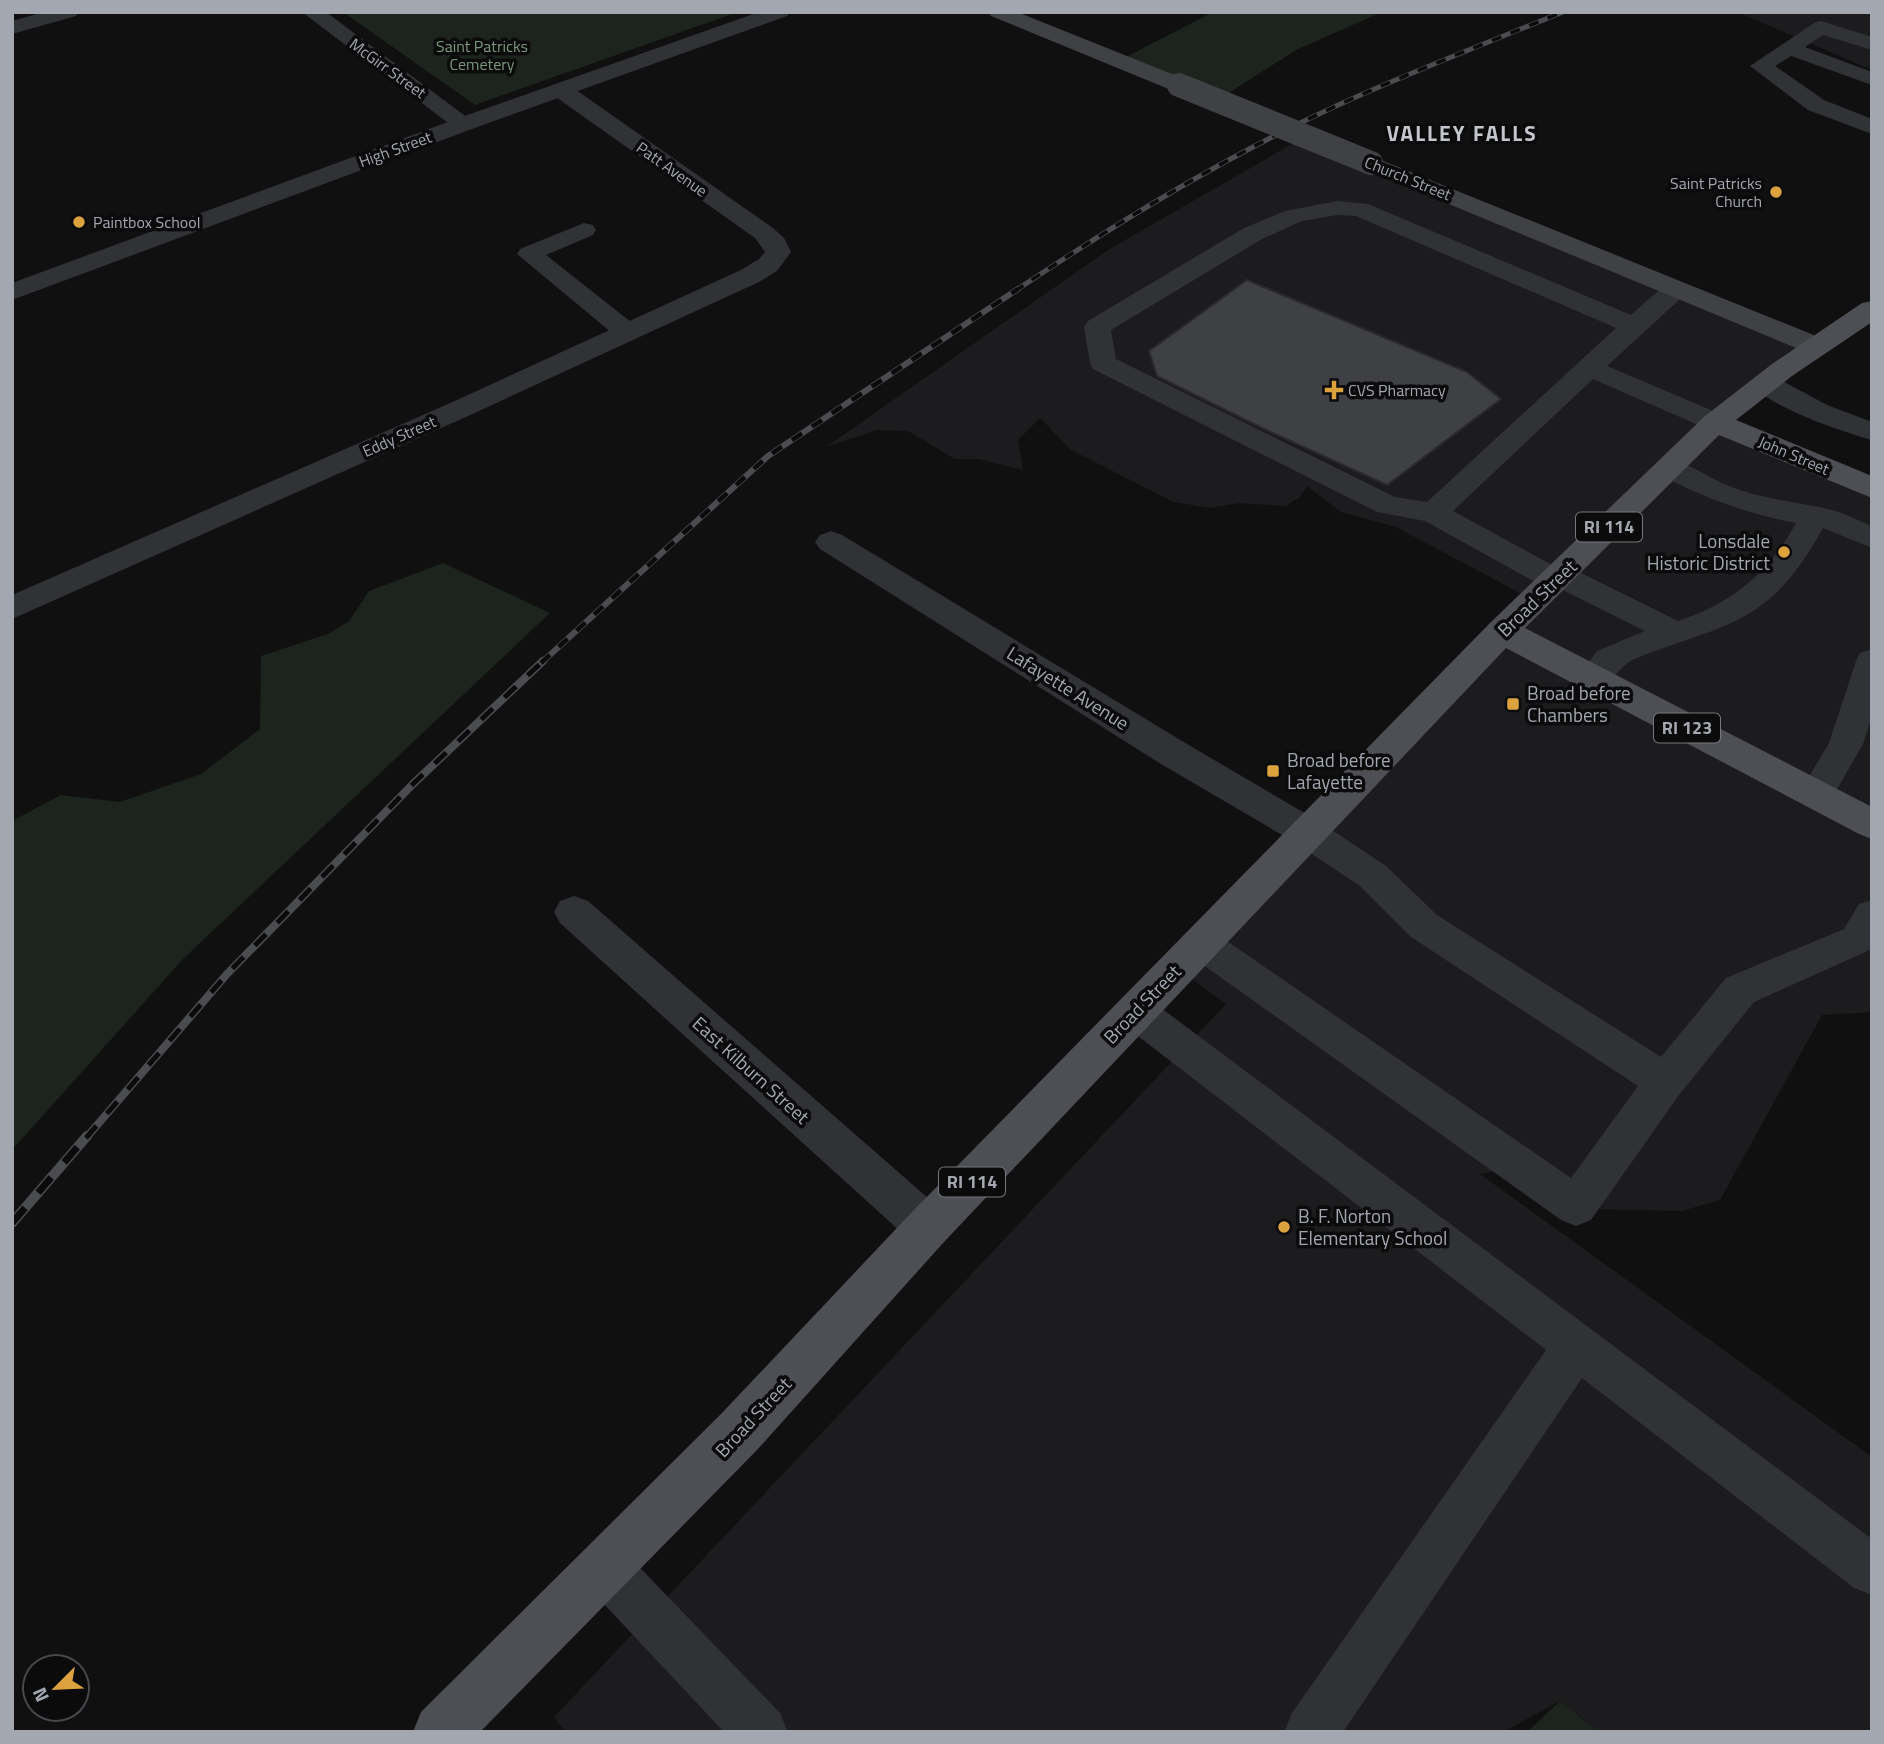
<svg xmlns="http://www.w3.org/2000/svg" width="1884" height="1744" font-family="'Titillium Web',sans-serif">
<style>
.built{fill:#1c1c1e}
.green{fill:#1d231d}
.building{fill:#3f4044;stroke:#2a2a2d;stroke-width:2}
.lines{fill:none;stroke-linecap:round;stroke-linejoin:round}
.service{fill:#313236;fill-rule:evenodd}
.minor{fill:#313236;fill-rule:evenodd}
.tertiary{fill:#313236;fill-rule:evenodd}
.secondary{fill:#404145;fill-rule:evenodd}
.primary{fill:#4e4f54;fill-rule:evenodd}
.rail-far3-casing{stroke:#4b4c50;stroke-width:5}
.rail-far2-casing{stroke:#4b4c50;stroke-width:6}
.rail-far1-casing{stroke:#4b4c50;stroke-width:8}
.rail-casing{stroke:#4b4c50;stroke-width:10}
.rail-far3{stroke:#0b0b0c;stroke-width:3.5;stroke-dasharray:10;stroke-linecap:butt}
.rail-far2{stroke:#0b0b0c;stroke-width:4.5;stroke-dasharray:12;stroke-linecap:butt}
.rail-far1{stroke:#0b0b0c;stroke-width:5;stroke-dasharray:16;stroke-linecap:butt}
.rail{stroke:#0b0b0c;stroke-width:7;stroke-dasharray:20;stroke-linecap:butt}
.secondary-bridge{stroke:#404145;stroke-width:24}
.poi-dot{fill:#dba23e;stroke:#0b0b0c;stroke-width:2.5}
.labels{text-anchor:middle;stroke-width:7;stroke-linejoin:round;paint-order:stroke}
.far-park-label{font-size:16px;fill:#7c997d;stroke:#0b0b0c}
.far-street-label{font-size:16px;fill:#a3a7b0;stroke:#0b0b0c}
.far-poi-label{font-size:16px;fill:#a3a7b0;stroke:#0b0b0c;text-anchor:start}
.shield{fill:#0b0b0c;stroke:#75787f;stroke-width:2}
.shield-label{font-size:18px;font-weight:bold;fill:#a3a7b0}
.poi-label{font-size:19px;fill:#a3a7b0;stroke:#0b0b0c;text-anchor:start}
.street-label{font-size:19px;fill:#a3a7b0;stroke:#0b0b0c}
.far-district-label{font-size:21px;font-weight:bold;letter-spacing:2px;fill:#c3c6cd;stroke:#0b0b0c}
</style>
<rect width="100%" height="100%" fill="#101011"/>
<path class="built" d="M 1737,12 L 1872,12 L 1872,70 Z
M 1304,137 L 1813,342 L 1724,422 L 1872,492 L 1872,1012 L 1822,1015 L 1720,1200 L 1682,1211 L 1593,1209 L 1531,1165 L 1480,1174 L 1872,1457 L 1872,1732 L 1599,1732 L 1560,1701 L 1503,1732 L 565,1732 L 554,1717 L 1226,1004 L 1189,977 L 1537,602 L 1396,527 L 1341,512 L 1307,486 L 1299,498 L 1285,506 L 1239,503 L 1210,508 L 1174,502 L 1071,450 L 1040,418 L 1018,440 L 1023,470 L 979,459 L 955,459 L 908,431 L 877,430 L 826,447 L 1108,250 Z"/>
<path class="green" d="M 343,12 L 738,12 L 475,105 Z
M 1213,12 L 1382,12 L 1296,50 L 1221,98 L 1124,58 Z
M 443,563 L 550,613 L 184,958 L 12,1150 L 12,821 L 61,795 L 120,802 L 201,774 L 260,729 L 261,656 L 328,634 L 349,621 L 369,591 Z
M 1560,1701 L 1599,1732 L 1527,1732 Z"/>
<path class="building" d="M 1247,280 L 1467,372 L 1501,399 L 1387,485 L 1260,427 L 1157,376 L 1149,351 Z"/>
<g class="lines">
<path class="service" d="M 1821,21 L 1872,37 L 1872,50 L 1823,35 L 1805,47 L 1872,72 L 1872,85 L 1791,56 L 1775,66 L 1824,100 L 1872,119 L 1872,134 L 1808,110 L 1750,66 L 1814,23 Z
M 1337,201 L 1368,204 L 1631,315 C 1647,302 1665,278 1687,284 L 1691,289 L 1607,366 L 1725,416 L 1729,422 L 1725,428 L 1715,431 L 1705,428 L 1593,379 L 1453,511 L 1554,566 L 1560,565 L 1571,568 L 1678,621 C 1731,604 1770,572 1796,523 C 1744,513 1705,498 1658,474 L 1654,468 L 1658,462 C 1680,456 1702,474 1722,483 C 1757,499 1795,501 1832,510 C 1846,514 1859,521 1872,526 L 1872,548 L 1823,528 C 1768,628 1728,622 1632,660 C 1611,673 1609,696 1581,687 L 1576,679 L 1597,651 L 1645,631 L 1561,589 L 1555,591 L 1544,587 L 1425,521 L 1377,512 L 1093,369 L 1090,363 L 1084,327 L 1088,321 L 1244,228 L 1285,211 ZM 1337,215 L 1356,216 L 1616,328 L 1427,502 L 1395,497 L 1116,359 L 1111,330 L 1262,239 L 1302,221 Z
M 584,223 L 593,225 L 596,230 L 593,235 L 546,255 L 636,326 L 640,332 L 636,338 L 627,340 L 618,338 L 517,254 L 520,249 Z
M 1765,375 L 1775,377 L 1827,405 L 1872,422 L 1872,440 C 1843,432 1768,407 1751,383 L 1755,377 Z
M 1872,649 L 1872,716 L 1863,744 L 1828,805 L 1816,809 L 1804,805 L 1798,795 L 1829,743 L 1856,661 L 1860,653 Z
M 1307,818 L 1320,822 L 1386,866 L 1437,915 L 1661,1057 L 1726,978 L 1844,929 L 1859,904 L 1872,900 L 1872,949 L 1754,1002 L 1679,1095 L 1591,1220 L 1576,1226 L 1561,1220 L 1188,954 L 1182,943 L 1188,932 L 1201,927 L 1214,932 L 1571,1178 L 1638,1086 L 1411,937 L 1360,886 L 1294,842 L 1289,832 L 1294,822 Z
M 1135,994 L 1149,999 L 1872,1539 L 1872,1595 L 1854,1588 L 1582,1378 L 1343,1732 L 1284,1732 L 1292,1713 L 1546,1350 L 1121,1023 L 1115,1011 L 1121,999 Z
M 605,1543 L 623,1550 L 780,1713 L 788,1732 L 724,1732 L 587,1586 L 580,1568 L 587,1550 Z"/>
<path class="minor" d="M 44,12 L 79,12 L 76,16 L 12,34 L 12,21 Z
M 302,12 L 326,12 L 476,124 L 472,129 L 456,129 Z
M 561,83 L 569,85 L 773,228 L 784,238 L 791,252 L 777,271 L 759,282 L 468,416 L 12,619 L 12,595 L 448,404 L 741,270 L 759,259 L 765,252 L 755,238 L 553,95 L 550,90 L 553,85 Z
M 831,531 L 842,535 L 1187,744 L 1320,822 L 1326,832 L 1320,842 L 1307,847 L 1294,842 L 1161,764 L 820,549 L 815,542 L 820,535 Z
M 574,896 L 588,901 L 944,1212 L 951,1227 L 944,1242 L 928,1249 L 912,1242 L 560,923 L 554,912 L 560,901 Z"/>
<path class="tertiary" d="M 759,12 L 790,12 L 787,16 L 472,129 L 12,300 L 12,283 L 456,119 Z"/>
<path class="secondary" d="M 988,12 L 1017,12 L 1187,80 L 1190,85 L 1187,90 L 1171,90 L 991,16 Z
M 1371,156 L 1826,340 L 1830,346 L 1826,352 L 1816,354 L 1806,352 L 1362,168 L 1359,163 L 1362,158 Z"/>
<path class="primary" d="M 1872,301 L 1872,322 L 1792,376 L 1736,420 L 1872,476 L 1872,498 L 1719,435 L 1525,628 L 1872,807 L 1872,839 L 1859,834 L 1506,648 L 944,1242 L 757,1450 L 480,1732 L 413,1732 L 421,1712 L 721,1414 L 912,1212 L 1490,623 L 1705,416 L 1772,364 L 1862,303 Z"/>
<g class="rail-far3-casing">
<path id="rail-far3" d="M 1015,291 C 1124,218 1236,150 1356,97 C 1424,67 1494,40 1563,12"/>
</g>
<g class="rail-far2-casing">
<path id="rail-far2" d="M 541,663 L 768,456 L 1018,289"/>
</g>
<g class="rail-far1-casing">
<path id="rail-far1" d="M 86,1138 L 227,974 L 413,784 L 543,661"/>
</g>
<g class="rail-casing">
<path id="rail" d="M 12,1223 L 87,1136"/>
</g>
<use href="#rail-far3" class="rail-far3"/>
<use href="#rail-far2" class="rail-far2"/>
<use href="#rail-far1" class="rail-far1"/>
<use href="#rail" class="rail"/>
<path class="secondary-bridge" d="M 1179,85 L 1371,163"/>
</g>
<g class="poi-dot">
<circle cx="1776" cy="192" r="7"/>
<circle cx="79" cy="222" r="7"/>
<path d="M1330.5 379.5h7v7h7v7h-7v7h-7v-7h-7v-7h7z"/>
<circle cx="1784" cy="552" r="7"/>
<rect x="1506" y="697" width="14" height="14" rx="3.5"/>
<rect x="1266" y="764" width="14" height="14" rx="3.5"/>
<circle cx="1284" cy="1227" r="7"/>
</g>
<g class="labels">
<g class="far-park-label">
<text x="482" y="52">Saint Patricks<tspan x="482" dy="18">Cemetery</tspan></text>
</g>
<g class="far-street-label">
<text transform="translate(388 68) rotate(36)" y="6">McGirr Street</text>
<text transform="translate(395 149) rotate(-20)" y="6">High Street</text>
<text transform="translate(672 169) rotate(35)" y="6">Patt Avenue</text>
<text transform="translate(1408 178) rotate(22)" y="6">Church Street</text>
<text transform="translate(399 436) rotate(-24)" y="6">Eddy Street</text>
<text transform="translate(1794 455) rotate(23)" y="6">John Street</text>
</g>
<g class="far-poi-label">
<text x="1762" y="189" text-anchor="end">Saint Patricks<tspan x="1762" dy="18">Church</tspan></text>
<text x="93" y="228">Paintbox School</text>
<text x="1348" y="396">CVS Pharmacy</text>
</g>
<g class="shield">
<rect x="1576" y="512.5" width="66" height="29" rx="5"/>
<rect x="1654" y="713.5" width="66" height="29" rx="5"/>
<rect x="939" y="1167.5" width="66" height="29" rx="5"/>
</g>
<g class="shield-label">
<text x="1609" y="533">RI 114</text>
<text x="1687" y="734">RI 123</text>
<text x="972" y="1188">RI 114</text>
</g>
<g class="poi-label">
<text x="1770" y="548" text-anchor="end">Lonsdale<tspan x="1770" dy="22">Historic District</tspan></text>
<text x="1527" y="700">Broad before<tspan x="1527" dy="22">Chambers</tspan></text>
<text x="1287" y="767">Broad before<tspan x="1287" dy="22">Lafayette</tspan></text>
<text x="1298" y="1223">B. F. Norton<tspan x="1298" dy="22">Elementary School</tspan></text>
</g>
<g class="street-label">
<text transform="translate(1537 598) rotate(-44)" y="7">Broad Street</text>
<text transform="translate(1068 688) rotate(32)" y="7">Lafayette Avenue</text>
<text transform="translate(1142 1004) rotate(-46)" y="7">Broad Street</text>
<text transform="translate(751 1070) rotate(42)" y="7">East Kilburn Street</text>
<text transform="translate(753 1417) rotate(-47)" y="7">Broad Street</text>
</g>
<g class="far-district-label">
<text x="1462" y="141">VALLEY FALLS</text>
</g>
</g>
<rect width="1884" height="1744" fill="none" stroke="#a3a7b0" stroke-width="28"/>
<g transform="translate(56 1688) rotate(246)"><circle r="33" fill="#0b0b0c" stroke="#48494e" stroke-width="2"/>
<path d="M0-5L12 26L0 18L-12 26Z" fill="#dba23e"/>
<text y="-10" font-size="19" font-weight="bold" text-anchor="middle" fill="#a3a7b0">N</text>
</g>
</svg>
